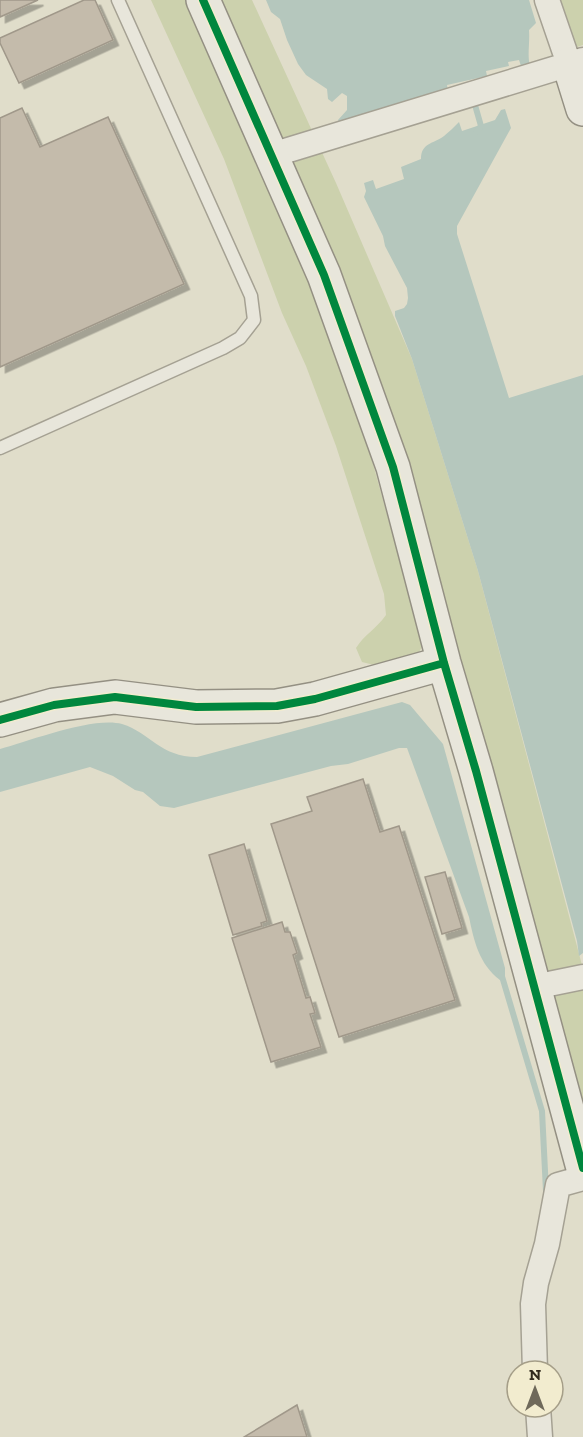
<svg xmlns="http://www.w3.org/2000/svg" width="583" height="1437" font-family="'Zilla Slab',serif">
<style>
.green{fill:#ccd1ad}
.water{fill:#b5c7bd}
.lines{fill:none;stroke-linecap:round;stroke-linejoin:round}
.stream{stroke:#b5c7bd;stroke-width:6}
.building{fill:#c4bbab;stroke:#a0988a;stroke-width:1.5;filter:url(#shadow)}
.lane-casing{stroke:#a5a193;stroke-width:15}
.street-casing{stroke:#a5a193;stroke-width:27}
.secondary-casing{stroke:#949083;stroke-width:36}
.lane{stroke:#e8e6db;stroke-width:12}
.street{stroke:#e8e6db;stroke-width:24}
.secondary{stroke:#e8e6db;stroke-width:33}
.cycleway-casing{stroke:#f2eccf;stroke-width:11}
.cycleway{stroke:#00873e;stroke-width:8}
</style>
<defs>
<filter id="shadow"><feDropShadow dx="5.5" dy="5.5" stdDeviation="0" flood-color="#0004"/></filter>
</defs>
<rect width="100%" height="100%" fill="#e0ddca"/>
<path class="green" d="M 151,0 L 190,0 L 293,239 L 365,435 L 423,645 L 417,656 L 378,666 L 362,662 L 356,648 C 364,635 376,629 386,615 L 384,594 L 336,446 L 306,366 L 282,313 L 224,159 Z
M 214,0 L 252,0 L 336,183 L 412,359 L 478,571 L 583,969 L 583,1133 L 409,493 Z
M 555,0 L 583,0 L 583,45 L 571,49 Z"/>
<path class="water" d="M 266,0 L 529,0 L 536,23 L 529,30 C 530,43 527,55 530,66 L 522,69 L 519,60 L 508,62 L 509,66 L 486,71 L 487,76 L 447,85 L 448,92 L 341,127 L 338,120 L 347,110 L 347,96 L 342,93 L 332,102 L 328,99 L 327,89 L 306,75 L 298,64 L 287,40 L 280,19 L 271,12 Z
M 505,109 L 511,128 L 457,226 L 457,234 L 509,398 L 583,375 L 583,953 L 579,956 L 577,941 L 478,571 L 412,359 L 395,316 L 395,311 L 404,308 L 407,304 L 408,298 L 407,288 L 385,246 L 383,236 L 364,197 L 366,191 L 364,183 L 373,180 L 376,189 L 404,179 L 401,167 L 421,159 C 421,143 433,144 444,136 C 449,132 454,127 459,122 L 462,131 L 495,120 L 501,110 Z
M 402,702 L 410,705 L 443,744 L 505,968 L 505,978 L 500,980 C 479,964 474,941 469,917 L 407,748 L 399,748 L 348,764 L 331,766 L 174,808 L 160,806 L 143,792 L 135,790 L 113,776 L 90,767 L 0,792 L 0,749 C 29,741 94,716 122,724 C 151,733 160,757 197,757 Z"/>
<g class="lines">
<path class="stream" d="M 473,98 L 481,126 L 477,131
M 501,973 L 542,1111 L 546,1191"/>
</g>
<path class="building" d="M 0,0 L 38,0 L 0,17 Z
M 84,0 L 95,0 L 113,40 L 19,83 L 0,43 L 0,38 Z
M 22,108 L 40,147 L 108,117 L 184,284 L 0,367 L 0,118 Z
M 363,779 L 380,832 L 399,826 L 455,1000 L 339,1037 L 271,824 L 312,811 L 307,797 Z
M 244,844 L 267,921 L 261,923 L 262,926 L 233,935 L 209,855 Z
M 445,872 L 462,928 L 442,934 L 425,877 Z
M 282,922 L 285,932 L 290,932 L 297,953 L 293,955 L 306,998 L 310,997 L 315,1013 L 310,1014 L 321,1047 L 271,1062 L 232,938 Z
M 297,1405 L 307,1437 L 244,1437 Z"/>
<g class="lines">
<g class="lane-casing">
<path id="lane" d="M 0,448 L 223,348 L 240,338 L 254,320 L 251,296 L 118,0"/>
</g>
<g class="street-casing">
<path id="street" d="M 547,0 L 569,64
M 272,155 L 583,60
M 534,987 L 583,977
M 535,1371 L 533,1304 L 536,1283 L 547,1244 L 558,1185 L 583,1178
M 538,1407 L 540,1437"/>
</g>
<g class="secondary-casing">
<path id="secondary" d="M 203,0 L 324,275 L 393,467 L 444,663 L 476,771 L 583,1168
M 569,64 L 583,109
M 0,720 L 54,705 L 115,697 L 196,707 L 277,706 L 315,699 L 444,663"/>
</g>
<use href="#lane" class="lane"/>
<use href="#street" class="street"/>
<use href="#secondary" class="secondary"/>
<g class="cycleway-casing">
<path id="cycleway" d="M 203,0 L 324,275 L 393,467 L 444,663 L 476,771 L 583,1168
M 0,720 L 54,705 L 115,697 L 196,707 L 277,706 L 315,699 L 444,663"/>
</g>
<use href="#cycleway" class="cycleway"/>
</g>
<g transform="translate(535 1389)"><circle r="28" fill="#f2eccf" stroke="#a59e88" stroke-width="1.5"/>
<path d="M0-4.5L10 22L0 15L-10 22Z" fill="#6f695a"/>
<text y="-9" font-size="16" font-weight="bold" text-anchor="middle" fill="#322a1d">N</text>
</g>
</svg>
